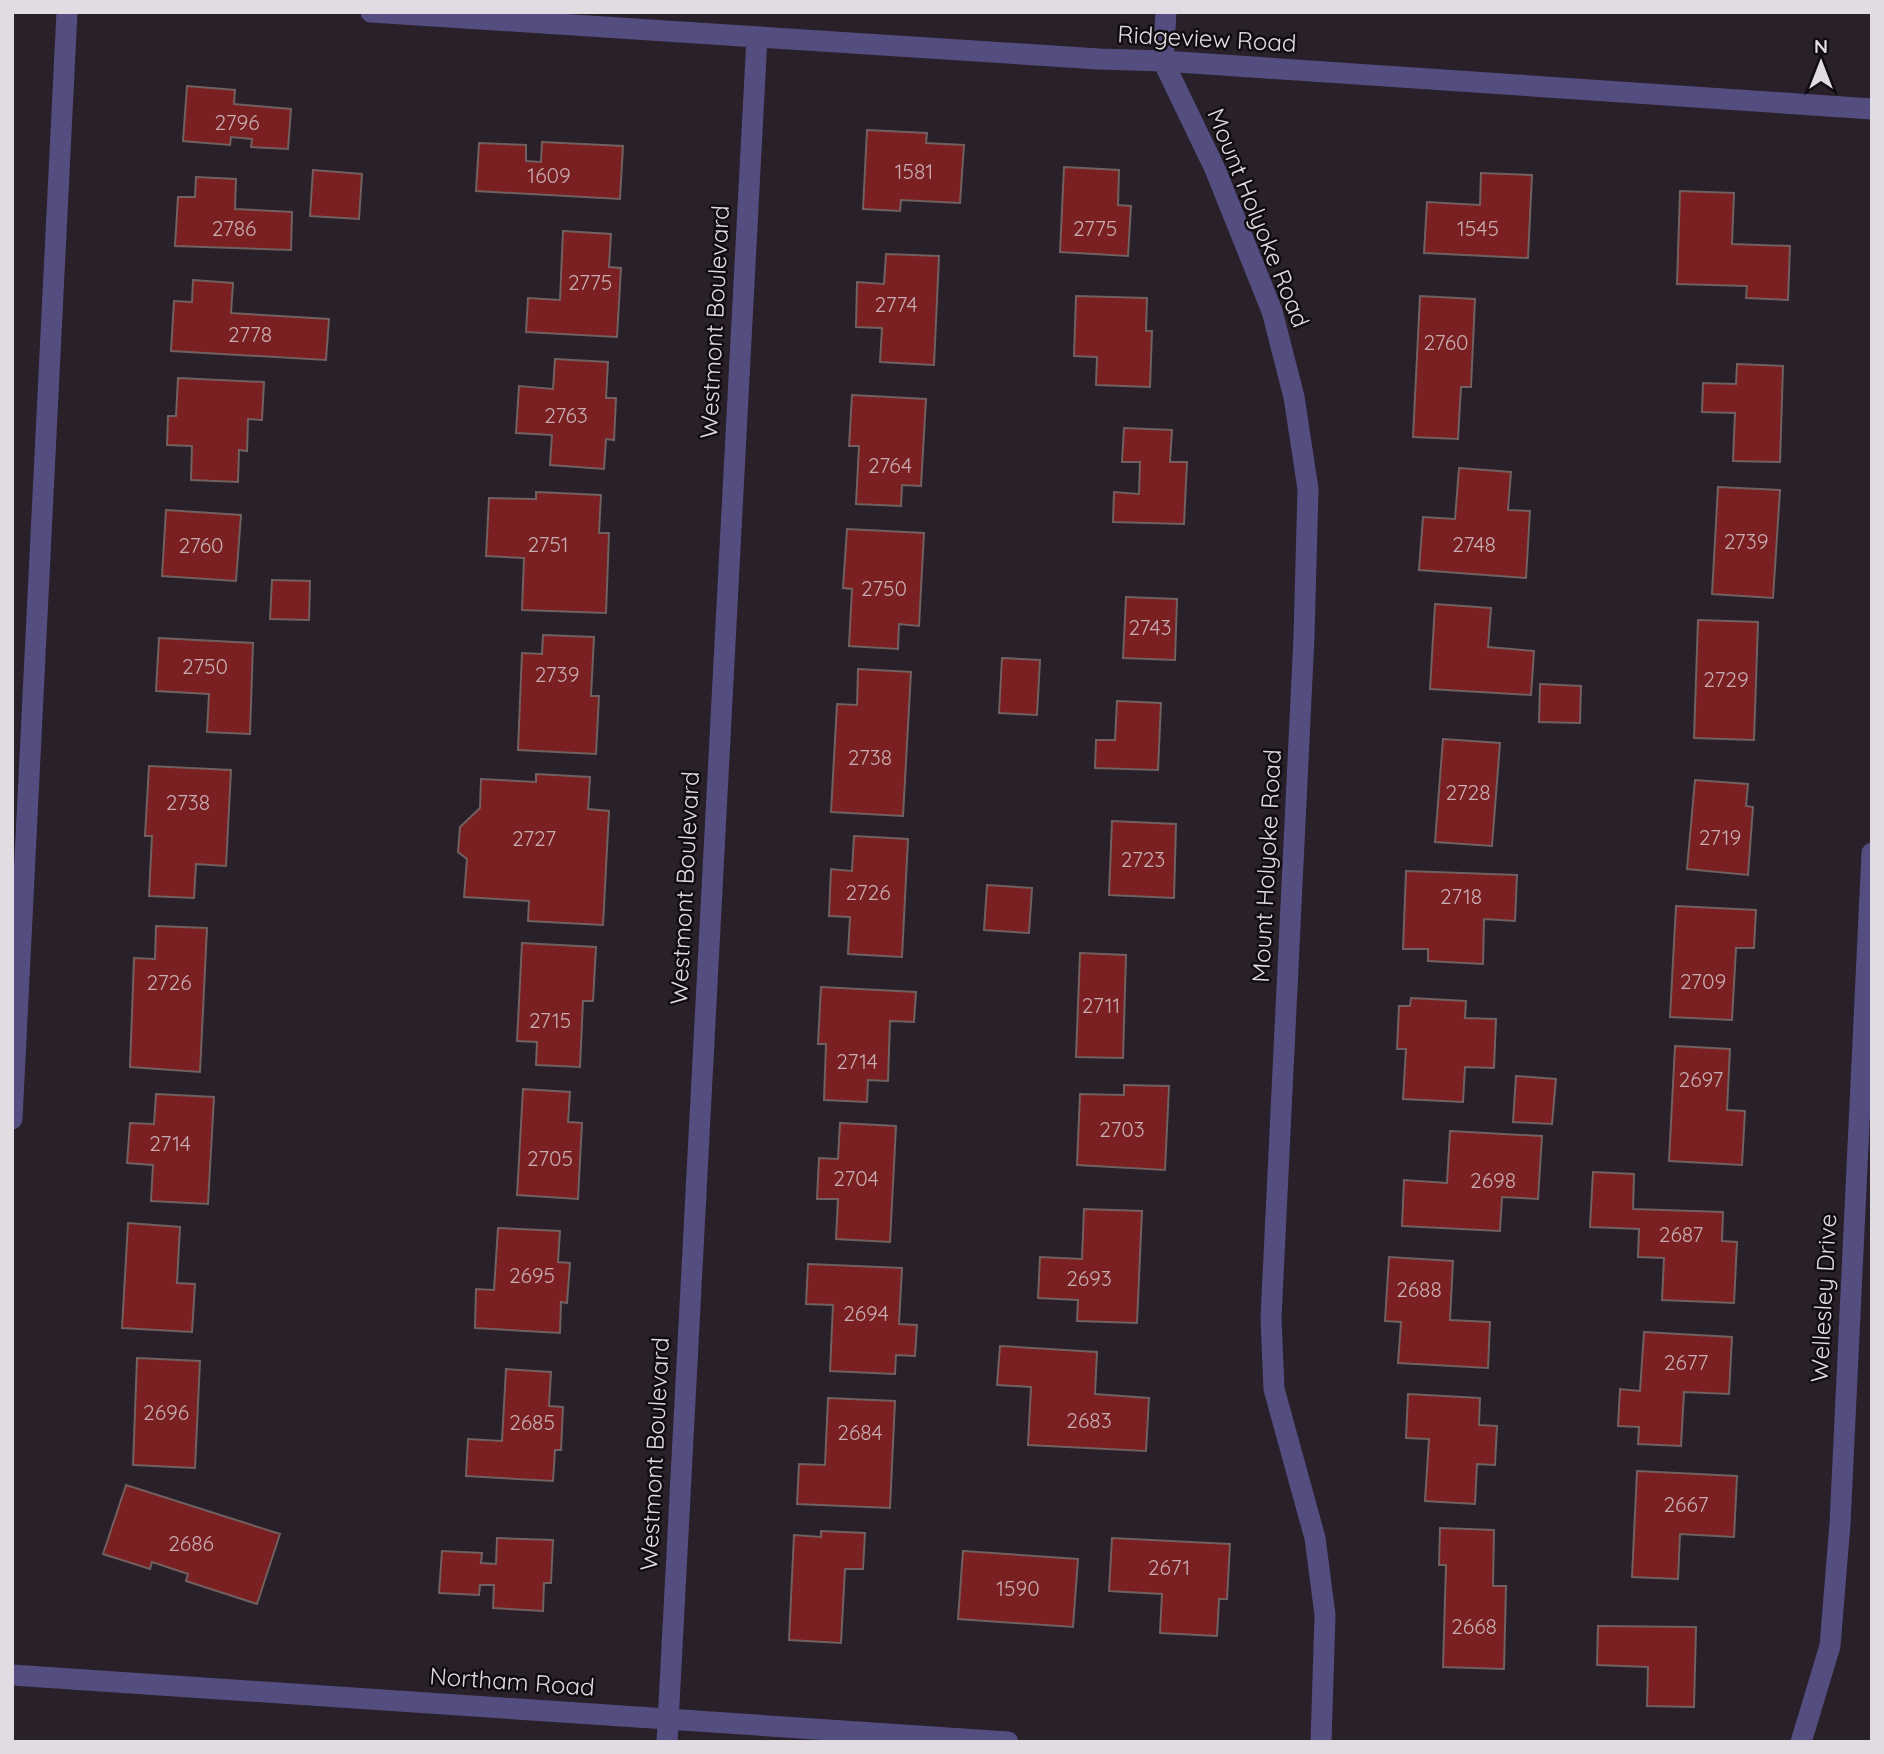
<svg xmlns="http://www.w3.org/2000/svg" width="1884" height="1754" font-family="Quicksand,sans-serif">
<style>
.building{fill:#7a1f22;stroke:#71605f;stroke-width:2}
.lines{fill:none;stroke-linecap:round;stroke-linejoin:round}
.minor{stroke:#534d80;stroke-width:21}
.labels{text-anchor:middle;stroke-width:5;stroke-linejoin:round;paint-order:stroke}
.number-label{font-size:21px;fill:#c7acb2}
.street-label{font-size:24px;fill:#e1dbe2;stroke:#0f0c10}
</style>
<rect width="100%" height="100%" fill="#29202a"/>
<path class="building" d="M 187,86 L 235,90 L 234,104 L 291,109 L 288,149 L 251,147 L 252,139 L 231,137 L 230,145 L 183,141 Z
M 867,130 L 927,133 L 926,143 L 964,145 L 960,203 L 901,200 L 900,211 L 863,209 Z
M 542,142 L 623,146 L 620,199 L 476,191 L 479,143 L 526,145 L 526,161 L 541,162 Z
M 1064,167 L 1119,170 L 1118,205 L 1131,206 L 1128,256 L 1060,252 Z
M 313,170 L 362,174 L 359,219 L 310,216 Z
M 1481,173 L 1532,175 L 1528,258 L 1424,253 L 1427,202 L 1480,205 Z
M 196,177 L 236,179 L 235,209 L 292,212 L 291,250 L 175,246 L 178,197 L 195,197 Z
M 1680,191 L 1734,193 L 1732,244 L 1790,246 L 1788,300 L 1746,298 L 1747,286 L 1677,284 Z
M 563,231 L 611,234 L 609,267 L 621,268 L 617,337 L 526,332 L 528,298 L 560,300 Z
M 886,254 L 939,256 L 934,365 L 880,362 L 882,328 L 856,327 L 857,282 L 884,284 Z
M 193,280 L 233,283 L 231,313 L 329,319 L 326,360 L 171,351 L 174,301 L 192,302 Z
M 1076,296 L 1147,298 L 1146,331 L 1152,331 L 1150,387 L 1096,385 L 1097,357 L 1074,356 Z
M 1420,296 L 1475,299 L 1471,387 L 1461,387 L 1458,439 L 1413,437 Z
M 555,359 L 608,362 L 606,398 L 616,398 L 614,440 L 606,439 L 604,469 L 550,465 L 552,435 L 516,433 L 519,386 L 553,389 Z
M 1737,364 L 1783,366 L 1780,462 L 1733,461 L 1735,413 L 1702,412 L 1703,383 L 1736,384 Z
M 178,378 L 264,382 L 262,420 L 248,419 L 247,451 L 239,450 L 238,482 L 191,480 L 192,446 L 167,445 L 168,416 L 176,416 Z
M 852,395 L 926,399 L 921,486 L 902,485 L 901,506 L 856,504 L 859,446 L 849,446 Z
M 1124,428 L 1172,430 L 1170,462 L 1187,462 L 1184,524 L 1113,522 L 1114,492 L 1139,494 L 1140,462 L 1122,462 Z
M 1459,468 L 1511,472 L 1508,510 L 1530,511 L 1526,578 L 1419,570 L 1423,517 L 1455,519 Z
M 1718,487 L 1780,490 L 1773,598 L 1712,594 Z
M 536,492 L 601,495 L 599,533 L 609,533 L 606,613 L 522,610 L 524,558 L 486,556 L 489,498 L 536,499 Z
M 166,510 L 241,515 L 236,581 L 162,576 Z
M 847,529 L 924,533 L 919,626 L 899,624 L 898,649 L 849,646 L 852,589 L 843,588 Z
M 272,580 L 310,581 L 309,620 L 270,619 Z
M 1126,597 L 1177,599 L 1175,660 L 1123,658 Z
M 1435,604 L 1491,608 L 1488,647 L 1534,651 L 1531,695 L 1430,689 Z
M 1698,620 L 1758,622 L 1754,740 L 1694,738 Z
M 543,635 L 594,637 L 591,696 L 599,696 L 596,754 L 518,750 L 522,653 L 542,654 Z
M 159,638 L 253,643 L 250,734 L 207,732 L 209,694 L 156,691 Z
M 1002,658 L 1040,660 L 1037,715 L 999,713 Z
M 858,669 L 911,672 L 903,816 L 831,812 L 837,704 L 857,705 Z
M 1540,684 L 1581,686 L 1580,723 L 1539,722 Z
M 1117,701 L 1161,703 L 1158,770 L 1095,768 L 1096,740 L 1115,740 Z
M 1443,739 L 1500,743 L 1492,846 L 1435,842 Z
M 149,766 L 231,770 L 226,866 L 196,864 L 194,898 L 149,896 L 152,836 L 145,836 Z
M 536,774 L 590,777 L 588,809 L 609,811 L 603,925 L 528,921 L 529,901 L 464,897 L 467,859 L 458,852 L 460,827 L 480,808 L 481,779 L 536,782 Z
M 1695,780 L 1748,784 L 1746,806 L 1753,807 L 1748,875 L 1687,869 Z
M 1112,821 L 1176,824 L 1174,898 L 1109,895 Z
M 854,836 L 908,839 L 902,957 L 848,954 L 850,917 L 829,916 L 831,869 L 852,871 Z
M 1406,871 L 1517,875 L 1515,921 L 1484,919 L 1483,964 L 1428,961 L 1428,949 L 1403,949 Z
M 987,885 L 1032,888 L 1029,933 L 984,930 Z
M 1676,906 L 1756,910 L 1754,948 L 1736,948 L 1732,1020 L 1670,1017 Z
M 156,926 L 207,928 L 200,1072 L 130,1067 L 134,958 L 155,959 Z
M 522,943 L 596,947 L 593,1001 L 583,1001 L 580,1067 L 536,1065 L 537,1042 L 517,1041 Z
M 1080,953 L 1126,955 L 1123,1058 L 1076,1057 Z
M 821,987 L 916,992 L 914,1022 L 890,1021 L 888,1081 L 868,1080 L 867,1102 L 824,1100 L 826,1044 L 818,1044 Z
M 1411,998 L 1466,1001 L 1465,1018 L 1496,1019 L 1494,1068 L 1465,1067 L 1463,1102 L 1403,1099 L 1406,1049 L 1397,1049 L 1399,1006 L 1410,1006 Z
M 1675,1046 L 1730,1049 L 1727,1110 L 1745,1111 L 1742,1165 L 1669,1161 Z
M 1516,1076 L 1556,1079 L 1552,1124 L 1513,1122 Z
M 1124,1085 L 1169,1086 L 1165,1170 L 1077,1165 L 1080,1094 L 1124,1095 Z
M 523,1089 L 570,1092 L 568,1122 L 582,1123 L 578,1199 L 517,1195 Z
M 156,1094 L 214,1097 L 208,1204 L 151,1201 L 153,1165 L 127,1163 L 130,1123 L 154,1124 Z
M 840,1123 L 896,1126 L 890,1242 L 836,1239 L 838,1199 L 817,1199 L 819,1158 L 838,1159 Z
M 1450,1131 L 1542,1136 L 1538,1199 L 1502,1197 L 1500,1231 L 1402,1226 L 1404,1180 L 1447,1183 Z
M 1593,1172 L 1634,1174 L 1633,1209 L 1723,1212 L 1722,1241 L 1737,1242 L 1734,1303 L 1662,1300 L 1664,1258 L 1638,1257 L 1639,1229 L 1590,1227 Z
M 1084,1209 L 1142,1211 L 1137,1323 L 1077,1321 L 1078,1300 L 1038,1298 L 1040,1257 L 1082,1259 Z
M 128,1223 L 180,1227 L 177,1283 L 195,1284 L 192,1332 L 122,1328 Z
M 498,1228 L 560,1231 L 558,1262 L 570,1263 L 567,1303 L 561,1302 L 560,1333 L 475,1328 L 476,1289 L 494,1290 Z
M 1389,1257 L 1453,1261 L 1450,1320 L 1490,1322 L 1488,1368 L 1398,1363 L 1401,1322 L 1385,1321 Z
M 808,1264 L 902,1268 L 899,1324 L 917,1325 L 915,1356 L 896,1355 L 895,1374 L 830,1371 L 833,1305 L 806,1304 Z
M 1644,1332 L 1732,1337 L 1729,1394 L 1684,1392 L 1681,1446 L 1638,1444 L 1639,1427 L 1618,1426 L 1620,1389 L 1640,1391 Z
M 1000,1346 L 1097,1352 L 1095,1394 L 1149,1398 L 1146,1451 L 1028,1445 L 1031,1387 L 997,1385 Z
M 137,1358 L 200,1361 L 195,1468 L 133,1465 Z
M 506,1369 L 551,1372 L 549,1406 L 563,1407 L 561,1450 L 555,1450 L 553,1481 L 466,1476 L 468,1439 L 502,1441 Z
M 1408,1394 L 1480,1398 L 1479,1425 L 1497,1426 L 1495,1465 L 1477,1464 L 1475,1504 L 1425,1501 L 1429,1439 L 1406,1438 Z
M 828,1398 L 895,1401 L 890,1508 L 797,1504 L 799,1464 L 825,1465 Z
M 1637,1471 L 1737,1476 L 1734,1537 L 1680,1534 L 1678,1579 L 1632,1577 Z
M 126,1485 L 280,1534 L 257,1604 L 186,1581 L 188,1574 L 152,1562 L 150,1569 L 103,1554 Z
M 1440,1528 L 1494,1530 L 1493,1586 L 1506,1586 L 1504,1669 L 1443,1667 L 1446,1565 L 1439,1565 Z
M 821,1531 L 865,1533 L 863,1569 L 845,1569 L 841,1643 L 789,1640 L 794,1535 L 821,1537 Z
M 497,1538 L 553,1540 L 551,1583 L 544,1583 L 543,1611 L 493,1608 L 494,1585 L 480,1585 L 479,1595 L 439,1593 L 442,1551 L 482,1553 L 481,1563 L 496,1564 Z
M 1112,1538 L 1230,1544 L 1227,1599 L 1219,1599 L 1217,1636 L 1160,1633 L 1162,1594 L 1109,1591 Z
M 963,1551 L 1078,1559 L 1073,1627 L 958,1619 Z
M 1598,1626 L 1696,1627 L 1694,1707 L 1647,1706 L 1648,1667 L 1597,1665 Z"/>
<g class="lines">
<path class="minor" d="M 371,12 L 1099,59 L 1163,61 L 1872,109
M 1166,12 L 1163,61 L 1215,169 L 1272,311 L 1294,397 L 1308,489 L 1304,637 L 1271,1318 L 1274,1389 L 1315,1538 L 1325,1615 L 1321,1742
M 12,1119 L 67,12
M 12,1675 L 1008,1742
M 667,1742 L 757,37
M 1801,1742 L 1830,1646 L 1840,1524 L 1872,853"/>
</g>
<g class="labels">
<g class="number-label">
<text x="237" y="130">2796</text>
<text x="914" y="179">1581</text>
<text x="549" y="183">1609</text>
<text x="234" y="236">2786</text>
<text x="1095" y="236">2775</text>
<text x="1478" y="236">1545</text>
<text x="590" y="290">2775</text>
<text x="896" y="312">2774</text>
<text x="250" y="342">2778</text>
<text x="1446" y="350">2760</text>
<text x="566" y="423">2763</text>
<text x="890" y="473">2764</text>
<text x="1746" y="549">2739</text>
<text x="548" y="552">2751</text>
<text x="1474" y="552">2748</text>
<text x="201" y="553">2760</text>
<text x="884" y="596">2750</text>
<text x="1150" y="635">2743</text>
<text x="205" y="674">2750</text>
<text x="557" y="682">2739</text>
<text x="1726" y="687">2729</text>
<text x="870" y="765">2738</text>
<text x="1468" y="800">2728</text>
<text x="188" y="810">2738</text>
<text x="1720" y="845">2719</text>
<text x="534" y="846">2727</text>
<text x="1143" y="867">2723</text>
<text x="868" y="900">2726</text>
<text x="1461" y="904">2718</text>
<text x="1703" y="989">2709</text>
<text x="169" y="990">2726</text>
<text x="1101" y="1013">2711</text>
<text x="550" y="1028">2715</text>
<text x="857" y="1069">2714</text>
<text x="1701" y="1087">2697</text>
<text x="1122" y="1137">2703</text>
<text x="170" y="1151">2714</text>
<text x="550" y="1166">2705</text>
<text x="856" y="1186">2704</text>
<text x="1493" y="1188">2698</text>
<text x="1681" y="1242">2687</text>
<text x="532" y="1283">2695</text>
<text x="1089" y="1286">2693</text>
<text x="1419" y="1297">2688</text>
<text x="866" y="1321">2694</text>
<text x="1686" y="1370">2677</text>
<text x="166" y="1420">2696</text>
<text x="1089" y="1428">2683</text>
<text x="532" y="1430">2685</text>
<text x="860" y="1440">2684</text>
<text x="1686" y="1512">2667</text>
<text x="191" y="1551">2686</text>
<text x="1169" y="1575">2671</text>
<text x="1018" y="1596">1590</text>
<text x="1474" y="1634">2668</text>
</g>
<g class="street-label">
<text transform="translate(1207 39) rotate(3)" y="8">Ridgeview Road</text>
<text transform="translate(1258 218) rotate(68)" y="8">Mount Holyoke Road</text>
<text transform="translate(715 322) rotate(-87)" y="8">Westmont Boulevard</text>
<text transform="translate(1267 866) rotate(-87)" y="8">Mount Holyoke Road</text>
<text transform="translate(685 888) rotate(-87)" y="8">Westmont Boulevard</text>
<text transform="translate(1824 1298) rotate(-87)" y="8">Wellesley Drive</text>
<text transform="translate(655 1454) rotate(-87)" y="8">Westmont Boulevard</text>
<text transform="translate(512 1682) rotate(4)" y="8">Northam Road</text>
</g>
</g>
<rect width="1884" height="1754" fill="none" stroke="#e1dbe2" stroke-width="28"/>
<g transform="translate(1821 63)" stroke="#0f0c10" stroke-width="5" paint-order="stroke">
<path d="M0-5L12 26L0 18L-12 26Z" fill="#e1dbe2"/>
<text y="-10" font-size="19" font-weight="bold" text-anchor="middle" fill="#e1dbe2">N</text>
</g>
</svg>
